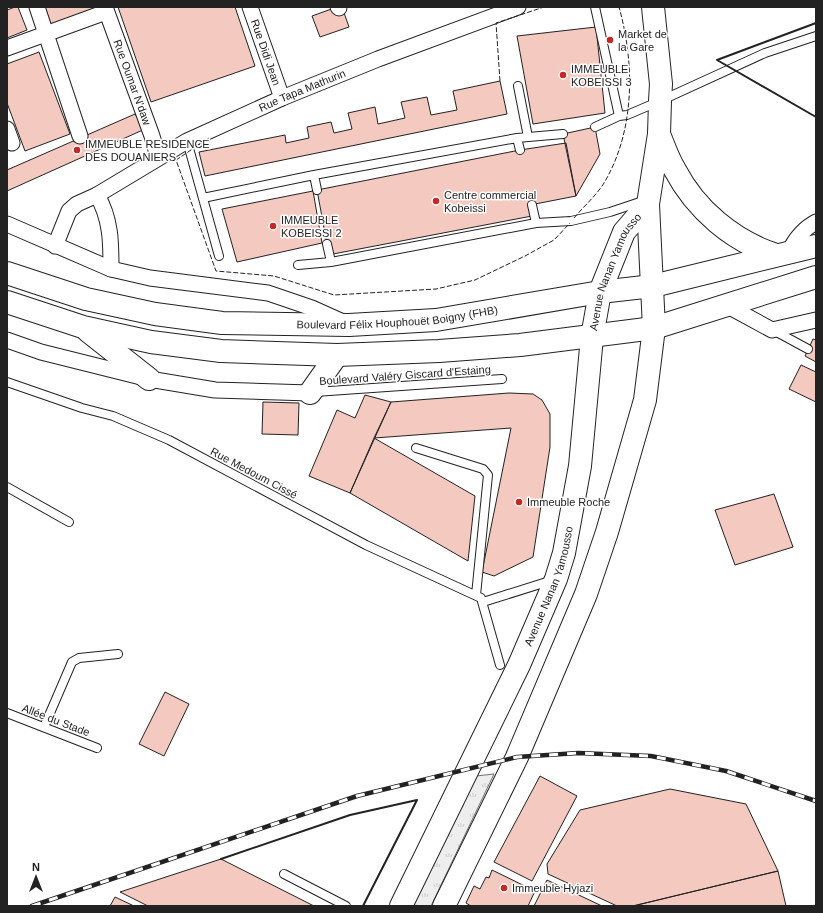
<svg xmlns="http://www.w3.org/2000/svg" width="823" height="913" font-family="Helvetica,sans-serif">
<style>
.grass{fill:url(#grass-tufts);stroke:#6f6f6f}
.building{fill:#f3c9c0;stroke:#222}
.lines{fill:none;stroke-linecap:round;stroke-linejoin:round}
.service-casing{stroke:#222;stroke-width:10}
.minor-casing{stroke:#222;stroke-width:17}
.secondary-casing{stroke:#222;stroke-width:24}
.primary-casing{stroke:#222;stroke-width:24}
.service{stroke:#fff;stroke-width:8}
.minor{stroke:#fff;stroke-width:15}
.secondary{stroke:#fff;stroke-width:22}
.primary{stroke:#fff;stroke-width:22}
.rail-casing{stroke:#222;stroke-width:4.5}
.rail{stroke:#fff;stroke-width:3;stroke-dasharray:9;stroke-linecap:butt}
.fence{stroke:#222;stroke-width:1;stroke-dasharray:5 2;stroke-linecap:butt}
.wall{stroke:#222;stroke-width:2}
.poi-dot{fill:#c62828;stroke:#fff;stroke-width:1.5}
.labels{text-anchor:middle;stroke-width:3;stroke-linejoin:round;paint-order:stroke}
.poi-label{font-size:11px;fill:#222;stroke:#fff;text-anchor:start}
.street-label{font-size:11px;fill:#222;stroke:#fff}
</style>
<defs>
<pattern id="grass-tufts" width="24" height="20" patternUnits="userSpaceOnUse"><rect width="24" height="20" fill="#eee"/><path d="M3 7l-1-3M5 7V3M7 7l1-3M15 17l-1-3M17 17v-4M19 17l1-3" fill="none" stroke="#ccc"/></pattern>
</defs>
<rect width="100%" height="100%" fill="#fff"/>
<path class="grass" d="M 494,774 L 431,906 L 413,906 L 476,776 Z"/>
<path class="building" d="M 15,7 L 18,7 L 27,30 L 7,38 L 7,10 Z
M 45,7 L 92,7 L 93,10 L 51,25 Z
M 118,7 L 235,7 L 255,66 L 151,102 Z
M 337,7 L 342,7 L 349,27 L 320,37 L 312,16 Z
M 596,27 L 605,113 L 533,124 L 517,36 Z
M 39,52 L 70,134 L 25,151 L 7,103 L 7,64 Z
M 500,81 L 507,114 L 205,176 L 199,152 L 285,135 L 286,143 L 309,138 L 307,127 L 331,122 L 334,133 L 352,129 L 348,113 L 375,107 L 378,124 L 405,118 L 401,102 L 427,97 L 431,115 L 457,110 L 453,91 Z
M 135,114 L 145,129 L 7,191 L 7,170 Z
M 595,127 L 600,154 L 576,196 L 563,134 Z
M 566,143 L 576,196 L 530,205 L 532,216 L 333,254 L 331,243 L 327,244 L 317,190 L 520,150 Z
M 313,191 L 322,243 L 237,262 L 222,209 Z
M 813,339 L 816,340 L 816,362 L 805,356 Z
M 801,365 L 816,372 L 816,402 L 789,389 Z
M 509,393 L 533,394 L 542,400 L 550,414 L 550,447 L 533,557 L 494,576 L 482,572 L 511,428 L 374,438 L 391,402 Z
M 365,395 L 391,402 L 350,493 L 309,476 L 337,410 L 355,418 Z
M 263,402 L 299,403 L 298,435 L 262,434 Z
M 374,438 L 475,496 L 468,561 L 350,493 Z
M 774,494 L 793,547 L 735,565 L 715,510 Z
M 165,692 L 189,704 L 164,756 L 139,744 Z
M 540,776 L 577,796 L 532,881 L 494,862 Z
M 670,789 L 746,804 L 778,871 L 633,906 L 617,906 L 548,874 L 547,864 L 580,810 Z
M 221,859 L 314,906 L 148,906 L 120,892 Z
M 492,870 L 535,891 L 528,906 L 471,906 L 466,903 L 474,886 L 480,889 L 486,877 L 489,878 Z
M 778,871 L 786,906 L 633,906 Z
M 547,880 L 602,906 L 534,906 Z
M 115,897 L 134,906 L 110,906 Z"/>
<g class="lines">
<g class="service-casing">
<path id="service" d="M 595,7 L 619,116
M 518,86 L 528,137
M 595,127 L 619,116 L 627,115 L 660,101 L 765,53 L 816,36
M 517,138 L 520,150
M 187,141 L 219,256
M 314,175 L 317,190
M 203,198 L 314,175 L 517,138 L 563,134
M 532,205 L 536,223
M 327,244 L 331,262
M 298,265 L 331,262 L 536,223 L 571,221 L 610,212 L 643,201
M 773,330 L 808,349
M 7,382 L 82,408 L 113,416 L 169,440 L 366,545 L 481,598 L 500,665
M 315,392 L 502,379
M 416,448 L 483,469 L 488,475 L 476,595
M 7,487 L 69,522
M 483,602 L 553,580
M 7,713 L 97,748
M 44,727 L 72,662 L 79,658 L 118,654
M 284,874 L 346,906"/>
</g>
<g class="minor-casing">
<g id="minor">
<path d="M 37,7 L 80,136"/>
<path id="s1" d="M 105,7 L 152,136 L 158,157"/>
<path id="s2" d="M 250,7 L 282,98"/>
<path d="M 338,7 L 339,8"/>
<path d="M 7,48 L 106,12"/>
<path d="M 7,129 L 12,143"/>
<path d="M 97,195 C 111,219 111,242 111,269"/>
<path d="M 7,224 L 111,269 L 150,278 L 268,293 L 312,308 L 343,322"/>
<path id="s3" d="M 55,246 L 69,211 L 77,204 L 97,195 L 187,141 L 282,98 L 378,59 L 518,7"/>
<path d="M 789,252 C 795,239 803,229 816,222"/>
<path d="M 726,305 L 772,330 L 816,320"/>
<path d="M 7,340 L 41,352 L 149,379 L 215,390 L 310,393"/>
</g>
</g>
<g class="secondary-casing">
<g id="secondary">
<path id="s4" d="M 401,906 L 519,665 L 556,579 L 564,553 L 580,466 L 592,337 L 600,292 L 624,232 L 648,204"/>
<path d="M 444,906 L 517,757 L 586,594 L 607,532 L 645,400 L 654,328 L 648,204 L 659,134 L 660,101 L 661,84 L 653,7"/>
</g>
</g>
<g class="primary-casing">
<g id="primary">
<path d="M 659,134 C 664,146 668,159 675,170 C 696,210 733,241 776,255"/>
<path id="s5" d="M 7,273 L 86,299 L 155,314 L 222,323 L 349,325 L 436,320 L 600,292 L 653,286 L 816,246"/>
<path d="M 7,302 L 83,327 L 151,342 L 221,351 L 337,355 L 439,351 L 520,345 L 654,328 L 816,277"/>
<path d="M 88,331 L 149,379"/>
<path d="M 310,393 L 337,355"/>
</g>
</g>
<use href="#service" class="service"/>
<use href="#minor" class="minor"/>
<use href="#secondary" class="secondary"/>
<use href="#primary" class="primary"/>
<g class="rail-casing">
<path id="rail" d="M 32,906 L 357,796 L 517,757 L 578,753 L 651,756 L 726,771 L 816,801"/>
</g>
<use href="#rail" class="rail"/>
<path class="fence" d="M 500,81 L 496,23 L 544,7
M 209,138 L 176,160 L 216,271 L 274,276 L 334,295 L 436,289 L 475,280 L 525,256 L 554,240 L 570,223
M 574,218 C 583,207 596,196 604,183 C 635,131 635,64 619,7"/>
<path class="wall" d="M 816,23 L 717,60 L 816,117
M 221,859 L 350,815 L 417,800 L 363,906"/>
</g>
<g class="poi-dot">
<circle cx="610" cy="40" r="4"/>
<circle cx="563" cy="75" r="4"/>
<circle cx="77" cy="150" r="4"/>
<circle cx="436" cy="201" r="4"/>
<circle cx="273" cy="226" r="4"/>
<circle cx="519" cy="502" r="4"/>
<circle cx="504" cy="888" r="4"/>
</g>
<g class="labels">
<g class="poi-label">
<text x="618" y="38">Market de<tspan x="618" dy="13">la Gare</tspan></text>
<text x="571" y="73">IMMEUBLE<tspan x="571" dy="13">KOBEISSI 3</tspan></text>
<text x="85" y="148">IMMEUBLE RESIDENCE<tspan x="85" dy="13">DES DOUANIERS</tspan></text>
<text x="444" y="199">Centre commercial<tspan x="444" dy="13">Kobeissi</tspan></text>
<text x="281" y="224">IMMEUBLE<tspan x="281" dy="13">KOBEISSI 2</tspan></text>
<text x="527" y="506">Immeuble Roche</text>
<text x="512" y="892">Immeuble Hyjazi</text>
</g>
<g class="street-label">
<text dy="4" stroke="none"><textPath href="#s2" startOffset="48">Rue Didi Jean</textPath></text>
<text dy="4" stroke="none"><textPath href="#s1" startOffset="80">Rue Oumar N'daw</textPath></text>
<text dy="4" stroke="none"><textPath href="#s3" startOffset="301">Rue Tapa Mathurin</textPath></text>
<text dy="4" stroke="none"><textPath href="#s4" startOffset="677">Avenue Nanan Yamousso</textPath></text>
<text dy="4" stroke="none"><textPath href="#s5" startOffset="397">Boulevard Félix Houphouët Boigny (FHB)</textPath></text>
<text transform="translate(405 375) rotate(-4)" y="4">Boulevard Valéry Giscard d'Estaing</text>
<text transform="translate(254 473) rotate(28)" y="4">Rue Medoum Cissé</text>
<text dy="4" stroke="none"><textPath href="#s4" startOffset="353">Avenue Nanan Yamousso</textPath></text>
<text transform="translate(56 720) rotate(21)" y="4">Allée du Stade</text>
</g>
</g>
<rect width="823" height="913" fill="none" stroke="#222222" stroke-width="16"/>
<g transform="translate(36 877)" stroke="#ffffff" stroke-width="3" paint-order="stroke">
<path d="M0-3L7 15L0 10L-7 15Z" fill="#222222"/>
<text y="-6" font-size="11" font-weight="bold" text-anchor="middle" fill="#222222">N</text>
</g>
</svg>
